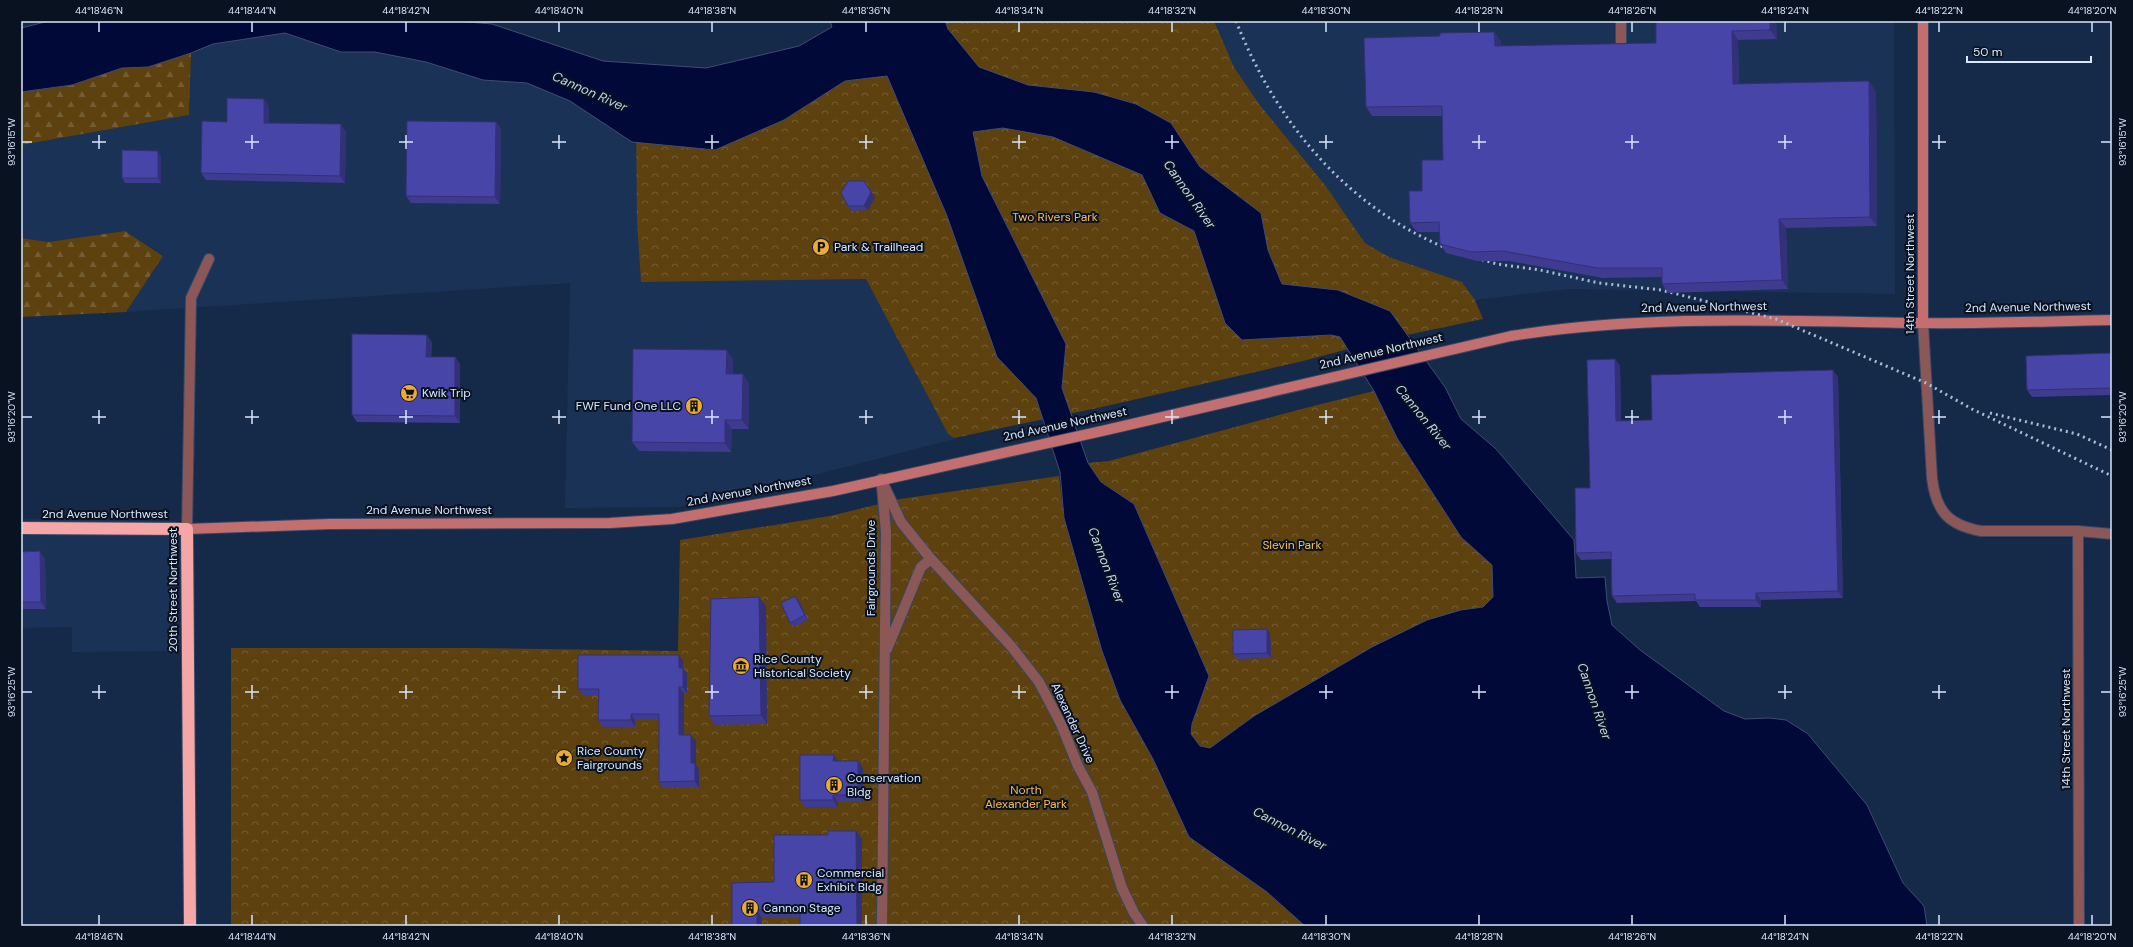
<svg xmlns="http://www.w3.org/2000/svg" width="2133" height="947" font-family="'DM Sans',sans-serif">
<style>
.built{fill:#1b3257}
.forest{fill:url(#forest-firs)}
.park{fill:url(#park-crowns)}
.water{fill:#000937;stroke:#414b72;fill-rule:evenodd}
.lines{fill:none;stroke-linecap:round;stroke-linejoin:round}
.street-casing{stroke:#344766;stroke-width:12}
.secondary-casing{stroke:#344766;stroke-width:12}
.highway-casing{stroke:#344766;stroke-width:14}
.street{stroke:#8c5757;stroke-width:10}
.secondary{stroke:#c36f70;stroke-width:10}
.highway{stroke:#f5a6a6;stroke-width:12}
.rail{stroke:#adbcd4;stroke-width:3;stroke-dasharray:2 4;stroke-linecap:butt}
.wall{fill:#3e3b90}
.shaded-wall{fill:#323076}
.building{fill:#4845a8;stroke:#323076}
.ticks{fill:none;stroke:#d9e6fc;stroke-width:1.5}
.labels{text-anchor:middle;stroke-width:4;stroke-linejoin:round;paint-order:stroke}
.park-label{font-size:12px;fill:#fcbe48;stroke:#091220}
.poi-label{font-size:12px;fill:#d9e6fc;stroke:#091220;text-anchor:start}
.street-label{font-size:12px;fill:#d9e6fc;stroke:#091220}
.water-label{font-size:13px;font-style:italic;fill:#c4d3eb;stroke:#091220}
.neatline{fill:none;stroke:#d9e6fc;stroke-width:1.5}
.ticks-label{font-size:10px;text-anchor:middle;fill:#d9e6fc}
</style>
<defs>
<pattern id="forest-firs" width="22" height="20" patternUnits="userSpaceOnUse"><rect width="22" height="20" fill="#5d420f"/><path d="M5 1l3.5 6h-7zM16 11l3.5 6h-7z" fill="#745d33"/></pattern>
<pattern id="park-crowns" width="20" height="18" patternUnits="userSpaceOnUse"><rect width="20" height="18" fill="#5d420f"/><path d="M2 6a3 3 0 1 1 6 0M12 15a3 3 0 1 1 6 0" fill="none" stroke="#745d33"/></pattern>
</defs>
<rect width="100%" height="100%" fill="#152949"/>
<path class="built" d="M 1214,21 L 1894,21 L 1895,294 L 1568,289 L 1475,300 L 1462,282 L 1389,257 L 1365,243 L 1325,185 L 1259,104 L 1234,67 Z
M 334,27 L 636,110 L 641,282 L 866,279 L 948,434 L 954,438 L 959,438 L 759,489 L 679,507 L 565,508 L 570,283 L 126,312 L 163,255 L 125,231 L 48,242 L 21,238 L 21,145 L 189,115 L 192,31 Z
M 21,519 L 176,521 L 180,651 L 72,652 L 72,627 L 21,628 Z"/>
<path class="forest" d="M 191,53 L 189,115 L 21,145 L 21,92 L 72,85 L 122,68 L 148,67 Z
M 125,231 L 163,256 L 126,312 L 21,317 L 21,238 L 48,242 Z"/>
<path class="park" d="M 874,21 L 1214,21 L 1234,67 L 1259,104 L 1325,185 L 1365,243 L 1389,257 L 1462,282 L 1475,300 L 1483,319 L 1383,340 L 1299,362 L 1102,407 L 954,438 L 948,434 L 866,279 L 641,282 L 637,220 L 636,110 Z
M 1374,391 L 1397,438 L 1461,537 L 1492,565 L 1493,597 L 1483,607 L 1461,610 L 1254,716 L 1210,748 L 1200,746 L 1191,734 L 1192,724 L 1209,676 L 1134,504 L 1101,482 L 1088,463 L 1109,461 L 1313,406 Z
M 1059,476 L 1064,518 L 1102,651 L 1120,700 L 1153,759 L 1267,892 L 1305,926 L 231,926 L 231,648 L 474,648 L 678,651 L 680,540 L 830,516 L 900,499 Z"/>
<path class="water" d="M 49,21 L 455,21 L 492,24 L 603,61 L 706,68 L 799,46 L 832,27 L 830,21 L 945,21 L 948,29 L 979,67 L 1028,85 L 1094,92 L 1136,104 L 1171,123 L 1200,167 L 1261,213 L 1268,250 L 1282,284 L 1338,290 L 1390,311 L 1445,387 L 1461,419 L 1496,449 L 1574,540 L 1576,578 L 1605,577 L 1607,601 L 1612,625 L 1640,650 L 1724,711 L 1745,719 L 1769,718 L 1786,720 L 1808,734 L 1867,805 L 1903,883 L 1924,906 L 1927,926 L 1305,926 L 1267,892 L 1189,837 L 1153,759 L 1120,700 L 1102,651 L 1064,518 L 1060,472 L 1036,398 L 997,357 L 947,216 L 887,76 L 845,81 L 784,120 L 715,150 L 632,142 L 570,101 L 527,83 L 483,80 L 426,62 L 375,52 L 341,52 L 285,33 L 213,44 L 191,53 L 148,67 L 122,68 L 72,85 L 21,92 L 21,28 ZM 1003,128 L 1053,137 L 1142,175 L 1160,213 L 1194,231 L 1225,323 L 1242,340 L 1331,335 L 1340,337 L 1374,391 L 1397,438 L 1461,537 L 1492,565 L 1493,597 L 1483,607 L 1461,610 L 1427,620 L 1372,647 L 1254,716 L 1210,748 L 1200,746 L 1191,734 L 1192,724 L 1209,676 L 1134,504 L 1101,482 L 1088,463 L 1062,388 L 1066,344 L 982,176 L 973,132 Z"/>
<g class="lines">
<g class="street-casing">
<path id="street" d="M 1621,21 L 1621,42
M 1923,323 L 1932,478 C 1936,511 1948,525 1981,531 L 2078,531 L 2112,534
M 881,479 L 901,522 L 931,559 L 1011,646 L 1039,682 L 1061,724 L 1078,766 L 1092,792 L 1122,888 L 1134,913 L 1143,926
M 882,487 L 886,532 L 882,926
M 187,529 L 191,298 L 209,259
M 2078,531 L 2079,926
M 887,649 L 921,567 L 931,559"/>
</g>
<g class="secondary-casing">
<path id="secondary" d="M 1923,21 L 1923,323
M 187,529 L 330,524 L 610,523 L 672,519 L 833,491 L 1102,431 L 1511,336 C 1647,314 1784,321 1921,323 C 1985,324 2049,321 2112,320"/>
</g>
<g class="highway-casing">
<path id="highway" d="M 21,528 L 187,529 L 190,926"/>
</g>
<use href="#street" class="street"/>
<use href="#secondary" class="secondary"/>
<use href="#highway" class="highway"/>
<path class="rail" d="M 1236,21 C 1276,123 1348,209 1451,250
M 1476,258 L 1497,264 L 1540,270 L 1599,283 L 1661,290 L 1776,319 L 1926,383 L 1972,409 L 2112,476
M 1990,413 L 2077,434 L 2112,450"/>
</g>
<path class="wall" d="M 1776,21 L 1777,39 L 1738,40 L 1739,84 L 1876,91 L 1877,226 L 1786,228 L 1788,289 L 1668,293 L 1662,284 L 1662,277 L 1603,278 L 1509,261 L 1477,261 L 1446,253 L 1440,244 L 1440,232 L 1417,232 L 1410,223 L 1422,191 L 1443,160 L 1442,116 L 1372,116 L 1366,107 L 1440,36 L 1494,32 L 1501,41 L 1501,46 L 1656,43 Z
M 269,106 L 269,123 L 341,124 L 346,132 L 345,183 L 206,180 L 201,173 L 227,122 Z
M 496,122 L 501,129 L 500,204 L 411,203 L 406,196 Z
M 161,156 L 161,183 L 125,183 L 122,178 Z
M 875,197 L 868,210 L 852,211 L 848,206 Z
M 432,342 L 431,357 L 455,357 L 460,364 L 460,423 L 357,422 L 352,415 Z
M 2112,353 L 2112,395 L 2032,397 L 2027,390 Z
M 733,359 L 733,374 L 749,383 L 749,429 L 732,429 L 731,452 L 639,451 L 632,442 Z
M 1615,359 L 1620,366 L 1621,421 L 1652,420 L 1838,377 L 1843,598 L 1761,600 L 1761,607 L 1700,607 L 1696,601 L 1617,603 L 1612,596 L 1611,559 L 1581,560 L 1576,553 L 1590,488 Z
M 21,552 L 45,559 L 46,609 L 21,609 Z
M 799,601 L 808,620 L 794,627 L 790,623 Z
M 766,606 L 767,724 L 715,725 L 709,716 Z
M 1267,629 L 1270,633 L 1271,658 L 1237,659 L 1233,654 Z
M 683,661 L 683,668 L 687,674 L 687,693 L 684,693 L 684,735 L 696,741 L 696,765 L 699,770 L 699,788 L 663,788 L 659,782 L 659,720 L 635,720 L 635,727 L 603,727 L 598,720 L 599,695 L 583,695 L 578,689 Z
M 838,761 L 858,761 L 863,768 L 863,802 L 838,802 L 838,807 L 805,807 L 800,800 Z
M 856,831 L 862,839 L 800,918 L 762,918 L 762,926 L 732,926 L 774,882 L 828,835 Z"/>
<path class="shaded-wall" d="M 1770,21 L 1776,21 L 1777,39 L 1770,30 Z
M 1732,31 L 1738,40 L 1739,93 L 1733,84 Z
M 1494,32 L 1501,41 L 1501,55 L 1495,46 Z
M 1869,81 L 1876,91 L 1877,226 L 1870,217 Z
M 264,99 L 269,106 L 269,130 L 264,123 Z
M 496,122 L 501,129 L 500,204 L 495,197 Z
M 341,124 L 346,132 L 345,183 L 340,176 Z
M 158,151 L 161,156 L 161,183 L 158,178 Z
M 864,181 L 875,197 L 868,210 L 864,206 Z
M 1779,219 L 1786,228 L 1788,289 L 1782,280 Z
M 427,335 L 432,342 L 431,364 L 426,357 Z
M 727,350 L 733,359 L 733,383 L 726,374 Z
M 455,357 L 460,364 L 460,423 L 455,416 Z
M 1615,359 L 1620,366 L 1621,428 L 1616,421 Z
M 1833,370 L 1838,377 L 1843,598 L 1838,591 Z
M 743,374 L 749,383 L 749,429 L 742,420 Z
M 725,420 L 732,429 L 731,452 L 725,443 Z
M 40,551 L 45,559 L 46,609 L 41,602 Z
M 1756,593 L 1761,600 L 1761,607 L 1756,600 Z
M 795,596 L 799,601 L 808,620 L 805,615 Z
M 759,597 L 766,606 L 767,724 L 761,715 Z
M 1267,629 L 1270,633 L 1271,658 L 1267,653 Z
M 679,655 L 683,661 L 683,668 L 687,674 L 687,693 L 683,687 L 679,668 Z
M 679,687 L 684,693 L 684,741 L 679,735 Z
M 631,714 L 635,720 L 635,727 L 631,720 Z
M 691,735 L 696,741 L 696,765 L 699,770 L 699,788 L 695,781 L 691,763 Z
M 834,755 L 839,762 L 833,761 Z
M 858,761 L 863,768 L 863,802 L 858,795 Z
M 833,795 L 838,802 L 838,807 L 833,800 Z
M 856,831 L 862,839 L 862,926 L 858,926 L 857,925 Z
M 757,910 L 762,918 L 762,926 L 757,926 Z"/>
<path class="building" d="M 1656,21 L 1770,21 L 1770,30 L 1732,31 L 1733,84 L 1869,81 L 1870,217 L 1779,219 L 1782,280 L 1662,284 L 1662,268 L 1597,268 L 1503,251 L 1471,252 L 1440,244 L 1439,222 L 1410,223 L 1409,191 L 1422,191 L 1422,160 L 1443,160 L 1442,106 L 1366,107 L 1364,38 L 1440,36 L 1440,33 L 1494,32 L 1495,46 L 1656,43 Z
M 227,98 L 264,99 L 264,123 L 341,124 L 340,176 L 201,173 L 202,121 L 227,122 Z
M 407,121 L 496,122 L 495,197 L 406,196 Z
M 122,150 L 158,151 L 158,178 L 122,178 Z
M 848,181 L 864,181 L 871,192 L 864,206 L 848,206 L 841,193 Z
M 352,334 L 427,335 L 426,357 L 455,357 L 455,416 L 352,415 Z
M 633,349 L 727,350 L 726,374 L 743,374 L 742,420 L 725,420 L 725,443 L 632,442 Z
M 2112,353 L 2112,388 L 2027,390 L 2026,356 Z
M 1615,359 L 1616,421 L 1652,420 L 1651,375 L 1833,370 L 1838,591 L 1756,593 L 1756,600 L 1695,600 L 1695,594 L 1612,596 L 1611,552 L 1576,553 L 1575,488 L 1590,488 L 1587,360 Z
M 40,551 L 41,602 L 21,602 L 21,552 Z
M 795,596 L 805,615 L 790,623 L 781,603 Z
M 759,597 L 761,715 L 709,716 L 711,599 Z
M 1267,629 L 1267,653 L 1233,654 L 1233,630 Z
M 578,655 L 679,655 L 679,668 L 683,668 L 683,687 L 679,687 L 679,735 L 691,735 L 691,763 L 695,763 L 695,781 L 659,782 L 659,714 L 631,714 L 631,720 L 598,720 L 599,689 L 578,689 Z
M 800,755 L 834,755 L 833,761 L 858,761 L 858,795 L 833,795 L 833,800 L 800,800 Z
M 828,831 L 856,831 L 857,925 L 859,925 L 859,926 L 800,926 L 800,910 L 757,910 L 757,926 L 732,926 L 732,883 L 774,882 L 774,835 L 828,835 Z"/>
<path class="ticks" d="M 99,22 L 99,32M 252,22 L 252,32M 406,22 L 406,32M 559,22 L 559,32M 712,22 L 712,32M 866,22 L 866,32M 1019,22 L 1019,32M 1172,22 L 1172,32M 1326,22 L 1326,32M 1479,22 L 1479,32M 1632,22 L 1632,32M 1785,22 L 1785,32M 1939,22 L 1939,32M 2092,22 L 2092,32M 99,135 L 99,149M 252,135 L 252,149M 406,135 L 406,149M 559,135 L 559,149M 712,135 L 712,149M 866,135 L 866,149M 1019,135 L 1019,149M 1172,135 L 1172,149M 1326,135 L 1326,149M 1479,135 L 1479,149M 1632,135 L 1632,149M 1785,135 L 1785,149M 1939,135 L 1939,149M 22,142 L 32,142M 92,142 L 106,142M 245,142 L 259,142M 399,142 L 413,142M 552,142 L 566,142M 705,142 L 719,142M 859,142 L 873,142M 1012,142 L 1026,142M 1165,142 L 1179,142M 1319,142 L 1333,142M 1472,142 L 1486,142M 1625,142 L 1639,142M 1778,142 L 1792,142M 1932,142 L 1946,142M 2101,142 L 2111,142M 99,410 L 99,424M 252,410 L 252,424M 406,410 L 406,424M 559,410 L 559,424M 712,410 L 712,424M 866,410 L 866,424M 1019,410 L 1019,424M 1172,410 L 1172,424M 1326,410 L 1326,424M 1479,410 L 1479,424M 1632,410 L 1632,424M 1785,410 L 1785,424M 1939,410 L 1939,424M 22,417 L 32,417M 92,417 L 106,417M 245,417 L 259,417M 399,417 L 413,417M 552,417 L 566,417M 705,417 L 719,417M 859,417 L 873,417M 1012,417 L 1026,417M 1165,417 L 1179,417M 1319,417 L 1333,417M 1472,417 L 1486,417M 1625,417 L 1639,417M 1778,417 L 1792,417M 1932,417 L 1946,417M 2101,417 L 2111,417M 99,685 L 99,699M 252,685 L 252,699M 406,685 L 406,699M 559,685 L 559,699M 712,685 L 712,699M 866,685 L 866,699M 1019,685 L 1019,699M 1172,685 L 1172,699M 1326,685 L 1326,699M 1479,685 L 1479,699M 1632,685 L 1632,699M 1785,685 L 1785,699M 1939,685 L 1939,699M 22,692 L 32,692M 92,692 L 106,692M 245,692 L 259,692M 399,692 L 413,692M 552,692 L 566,692M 705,692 L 719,692M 859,692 L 873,692M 1012,692 L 1026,692M 1165,692 L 1179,692M 1319,692 L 1333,692M 1472,692 L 1486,692M 1625,692 L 1639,692M 1778,692 L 1792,692M 1932,692 L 1946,692M 2101,692 L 2111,692M 99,915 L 99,925M 252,915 L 252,925M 406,915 L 406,925M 559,915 L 559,925M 712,915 L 712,925M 866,915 L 866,925M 1019,915 L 1019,925M 1172,915 L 1172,925M 1326,915 L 1326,925M 1479,915 L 1479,925M 1632,915 L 1632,925M 1785,915 L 1785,925M 1939,915 L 1939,925M 2092,915 L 2092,925"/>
<defs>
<g id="parking-disc" transform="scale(0.9)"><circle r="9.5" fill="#e8ac37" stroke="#091220"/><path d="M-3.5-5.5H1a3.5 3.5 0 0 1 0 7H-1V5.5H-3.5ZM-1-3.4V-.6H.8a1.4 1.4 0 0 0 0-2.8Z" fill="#111"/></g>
<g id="supermarket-disc" transform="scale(0.9)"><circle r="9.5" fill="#e8ac37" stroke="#091220"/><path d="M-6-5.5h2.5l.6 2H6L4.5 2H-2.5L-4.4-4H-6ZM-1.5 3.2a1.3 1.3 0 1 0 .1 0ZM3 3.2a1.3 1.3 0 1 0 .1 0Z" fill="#111"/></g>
<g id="building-disc" transform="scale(0.9)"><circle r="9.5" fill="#e8ac37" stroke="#091220"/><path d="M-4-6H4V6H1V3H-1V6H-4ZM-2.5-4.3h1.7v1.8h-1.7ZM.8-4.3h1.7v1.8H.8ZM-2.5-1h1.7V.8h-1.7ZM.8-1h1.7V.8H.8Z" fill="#111"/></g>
<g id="museum-disc" transform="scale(0.9)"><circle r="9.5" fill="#e8ac37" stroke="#091220"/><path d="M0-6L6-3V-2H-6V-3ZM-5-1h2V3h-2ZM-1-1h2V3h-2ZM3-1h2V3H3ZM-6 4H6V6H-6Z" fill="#111"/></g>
<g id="sight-disc" transform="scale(0.9)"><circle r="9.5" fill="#e8ac37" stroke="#091220"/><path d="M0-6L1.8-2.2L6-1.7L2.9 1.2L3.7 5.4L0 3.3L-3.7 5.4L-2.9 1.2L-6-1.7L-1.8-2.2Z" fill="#111"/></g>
</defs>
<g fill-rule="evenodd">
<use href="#parking-disc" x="821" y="247"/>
<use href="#supermarket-disc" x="409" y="393"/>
<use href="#building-disc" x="694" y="406"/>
<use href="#museum-disc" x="741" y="666"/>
<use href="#sight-disc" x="564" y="758"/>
<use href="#building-disc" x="834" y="785"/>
<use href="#building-disc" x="804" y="880"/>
<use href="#building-disc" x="750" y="908"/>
</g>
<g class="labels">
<g class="park-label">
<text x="1055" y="221">Two Rivers Park</text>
<text x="1292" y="549">Slevin Park</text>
<text x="1026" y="794">North<tspan x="1026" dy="14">Alexander Park</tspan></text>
</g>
<g class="poi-label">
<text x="834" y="251">Park &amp; Trailhead</text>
<text x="422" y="397">Kwik Trip</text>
<text x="681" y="410" text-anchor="end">FWF Fund One LLC</text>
<text x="754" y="663">Rice County<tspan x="754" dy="14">Historical Society</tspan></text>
<text x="577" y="755">Rice County<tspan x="577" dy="14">Fairgrounds</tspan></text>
<text x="847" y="782">Conservation<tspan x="847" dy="14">Bldg</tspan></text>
<text x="817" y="877">Commercial<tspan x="817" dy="14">Exhibit Bldg</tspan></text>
<text x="763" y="912">Cannon Stage</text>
</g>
<g class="street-label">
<text transform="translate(1910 274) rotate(-90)" y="4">14th Street Northwest</text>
<text transform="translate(1704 307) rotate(-1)" y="4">2nd Avenue Northwest</text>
<text transform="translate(2028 307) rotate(-1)" y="4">2nd Avenue Northwest</text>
<text transform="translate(1381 351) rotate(-13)" y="4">2nd Avenue Northwest</text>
<text transform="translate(1065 424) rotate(-12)" y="4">2nd Avenue Northwest</text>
<text transform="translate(749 491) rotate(-10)" y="4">2nd Avenue Northwest</text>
<text x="429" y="514">2nd Avenue Northwest</text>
<text x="105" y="518">2nd Avenue Northwest</text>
<text transform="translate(871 568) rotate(-90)" y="4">Fairgrounds Drive</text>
<text transform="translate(173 590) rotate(-90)" y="4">20th Street Northwest</text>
<text transform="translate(1073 723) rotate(65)" y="4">Alexander Drive</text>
<text transform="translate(2066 729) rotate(-90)" y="4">14th Street Northwest</text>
</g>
<g class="water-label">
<text transform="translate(590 91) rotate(24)" y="5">Cannon River</text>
<text transform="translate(1190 194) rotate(55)" y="5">Cannon River</text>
<text transform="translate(1424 417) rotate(51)" y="5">Cannon River</text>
<text transform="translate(1107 565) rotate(69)" y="5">Cannon River</text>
<text transform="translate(1595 701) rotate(71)" y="5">Cannon River</text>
<text transform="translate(1290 828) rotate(27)" y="5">Cannon River</text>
</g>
</g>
<rect width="2133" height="947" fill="none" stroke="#091220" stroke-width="44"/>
<path d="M1967 56v6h124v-6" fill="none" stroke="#d9e6fc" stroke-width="2"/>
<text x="1973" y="56" font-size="12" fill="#d9e6fc" stroke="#091220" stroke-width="3" paint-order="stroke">50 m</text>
<rect x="22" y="22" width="2089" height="903" class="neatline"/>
<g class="ticks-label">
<text x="99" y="14">44°18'46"N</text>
<text x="252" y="14">44°18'44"N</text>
<text x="406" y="14">44°18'42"N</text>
<text x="559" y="14">44°18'40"N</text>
<text x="712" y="14">44°18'38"N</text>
<text x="866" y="14">44°18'36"N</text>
<text x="1019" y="14">44°18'34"N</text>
<text x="1172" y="14">44°18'32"N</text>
<text x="1326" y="14">44°18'30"N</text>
<text x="1479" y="14">44°18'28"N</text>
<text x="1632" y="14">44°18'26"N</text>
<text x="1785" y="14">44°18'24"N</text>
<text x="1939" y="14">44°18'22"N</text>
<text x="2092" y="14">44°18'20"N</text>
<text transform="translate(2122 142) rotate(-90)" y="4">93°16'15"W</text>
<text transform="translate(11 142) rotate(-90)" y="4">93°16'15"W</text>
<text transform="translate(2122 417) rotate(-90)" y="4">93°16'20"W</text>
<text transform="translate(11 417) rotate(-90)" y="4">93°16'20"W</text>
<text transform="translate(2122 692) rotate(-90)" y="4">93°16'25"W</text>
<text transform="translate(11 692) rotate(-90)" y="4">93°16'25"W</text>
<text x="99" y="940">44°18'46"N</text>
<text x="252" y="940">44°18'44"N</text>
<text x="406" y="940">44°18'42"N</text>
<text x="559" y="940">44°18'40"N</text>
<text x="712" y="940">44°18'38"N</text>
<text x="866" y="940">44°18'36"N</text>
<text x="1019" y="940">44°18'34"N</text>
<text x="1172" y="940">44°18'32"N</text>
<text x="1326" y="940">44°18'30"N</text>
<text x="1479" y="940">44°18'28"N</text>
<text x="1632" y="940">44°18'26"N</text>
<text x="1785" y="940">44°18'24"N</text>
<text x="1939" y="940">44°18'22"N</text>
<text x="2092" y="940">44°18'20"N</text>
</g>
</svg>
